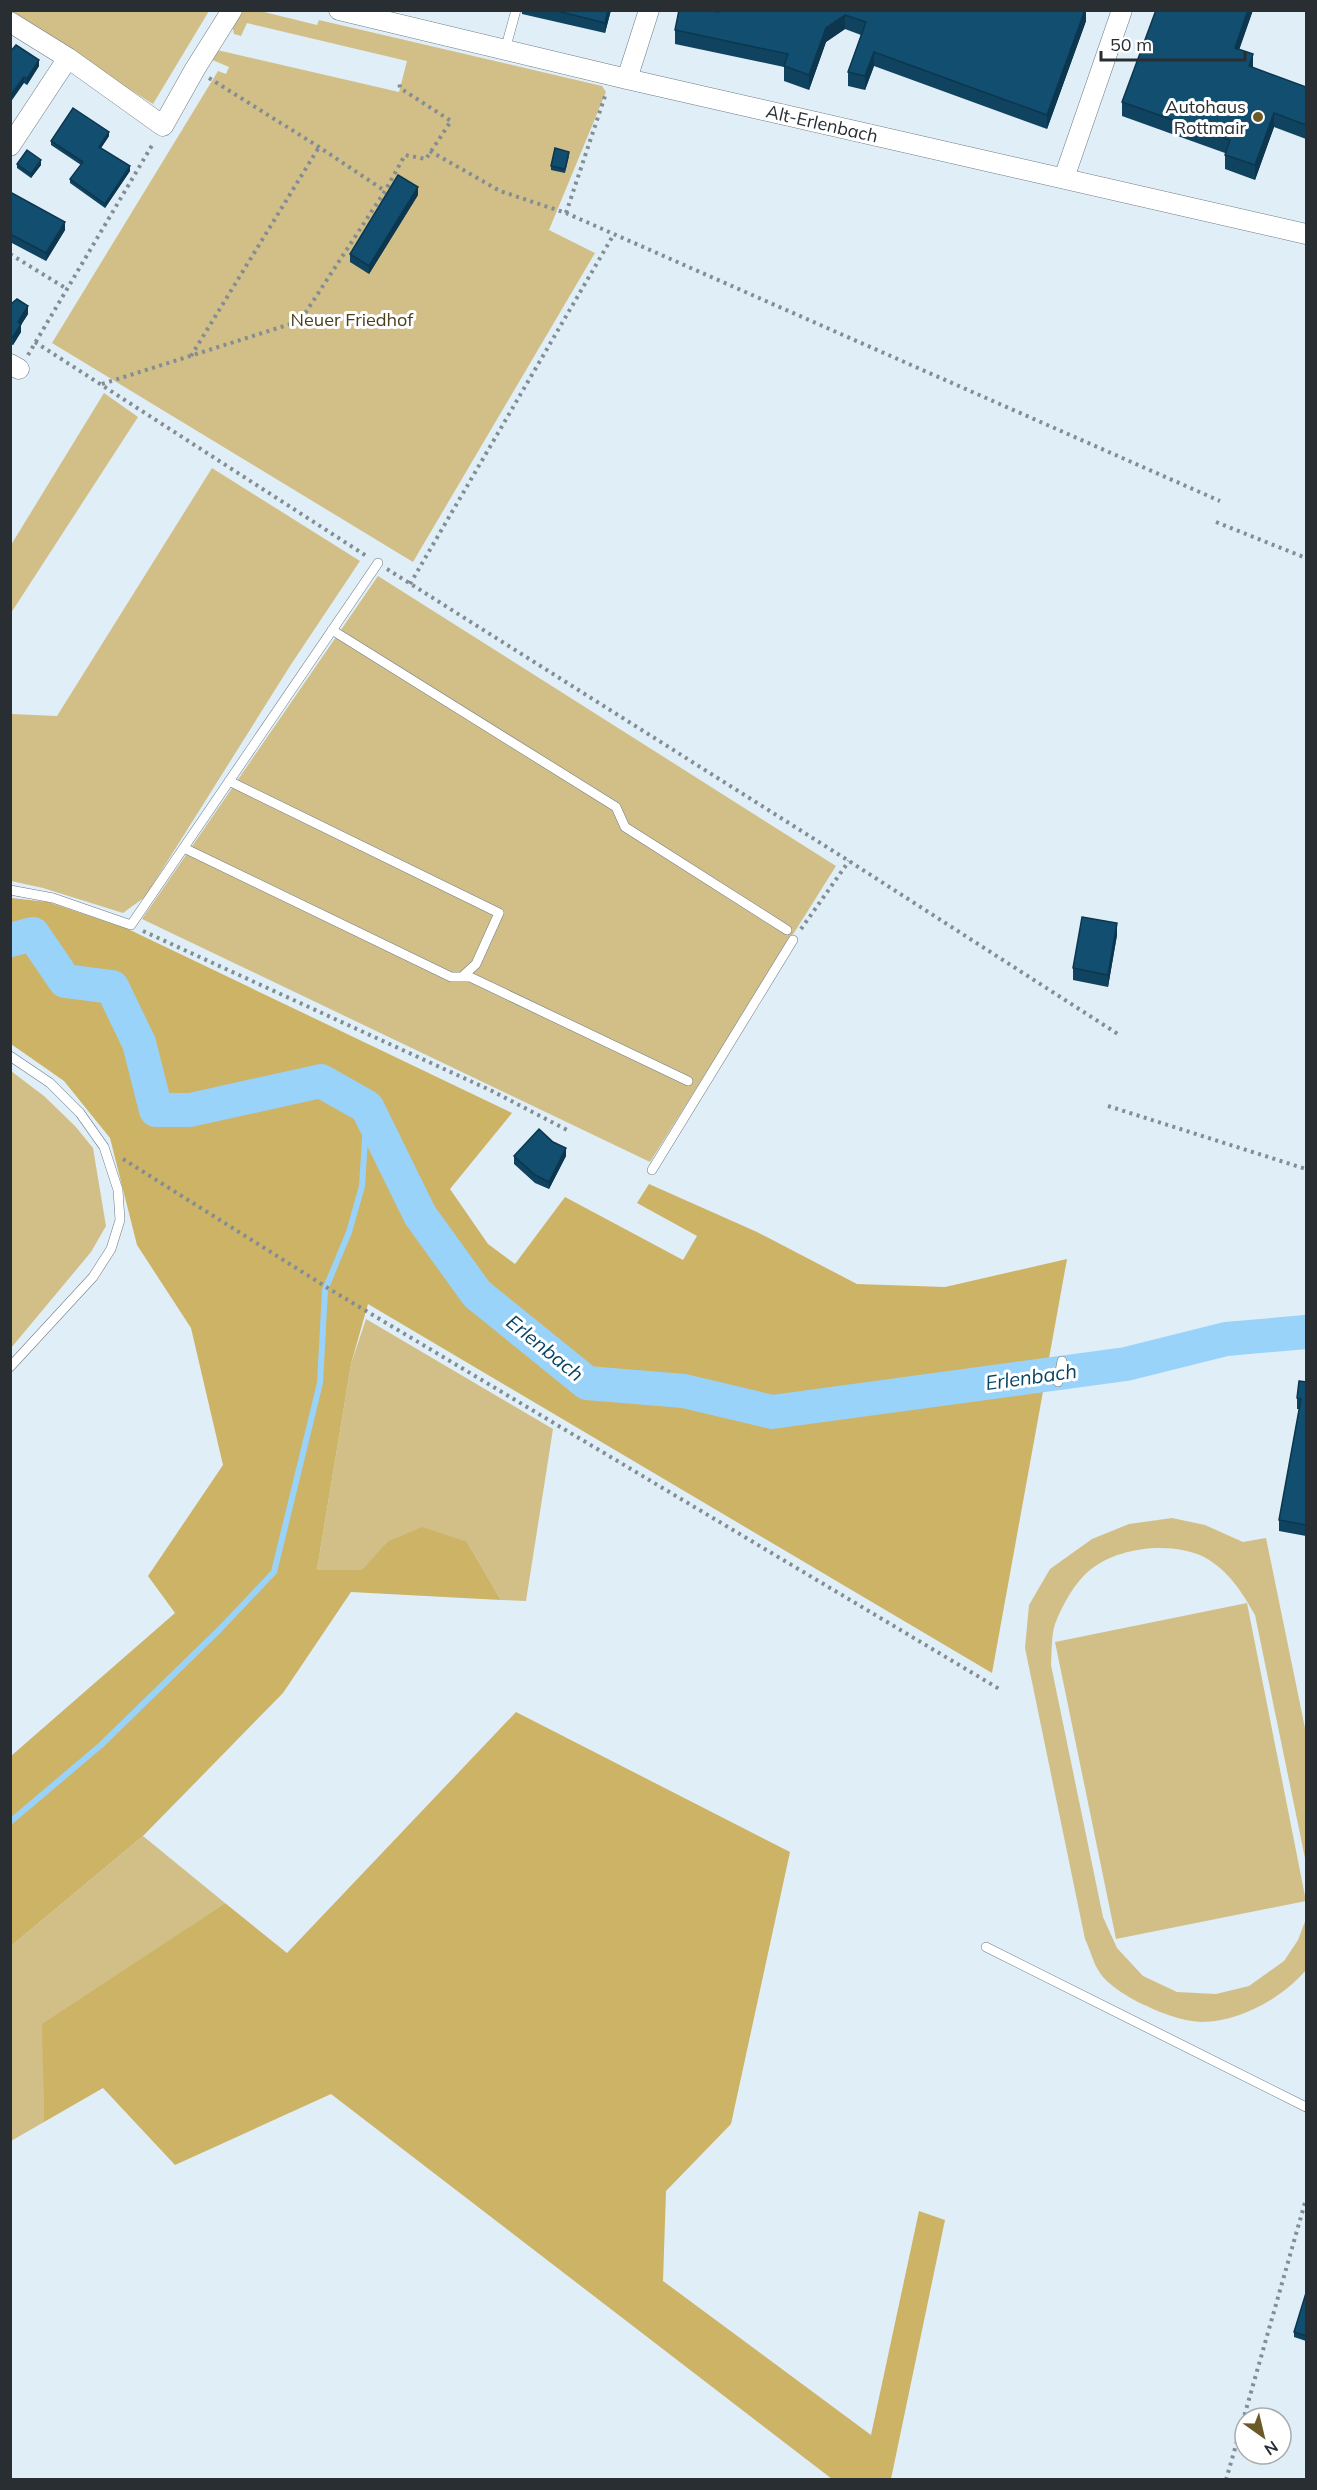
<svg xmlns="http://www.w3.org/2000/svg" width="1317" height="2490" font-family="Mulish,sans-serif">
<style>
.green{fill:#d2bf87}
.forest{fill:#cdb366}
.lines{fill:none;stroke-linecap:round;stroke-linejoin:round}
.stream{stroke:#99d3fa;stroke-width:6}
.river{stroke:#99d3fa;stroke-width:34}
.lane-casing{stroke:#6e7b84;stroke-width:10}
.street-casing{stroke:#6e7b84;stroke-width:21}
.path{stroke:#838d94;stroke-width:4;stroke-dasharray:3 4.5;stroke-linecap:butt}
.lane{stroke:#fff;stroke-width:9}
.street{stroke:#fff;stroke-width:20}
.wall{fill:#0f435f}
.shaded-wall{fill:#0c374e}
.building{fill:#114e6f;stroke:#0c374e;stroke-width:1.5}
.poi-dot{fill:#6b5a28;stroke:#fff;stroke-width:2}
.labels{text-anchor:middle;stroke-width:6;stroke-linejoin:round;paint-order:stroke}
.poi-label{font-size:18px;fill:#292e32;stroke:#fff;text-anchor:end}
.street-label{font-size:18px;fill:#292e32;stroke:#fff}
.park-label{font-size:18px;fill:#4a3f1d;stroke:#fff}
.water-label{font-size:20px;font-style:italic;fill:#074565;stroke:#fff}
</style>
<rect width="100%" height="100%" fill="#e0eef8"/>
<path class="green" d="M 10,11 L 209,11 L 153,104 L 11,15 Z
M 243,11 L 260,11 L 317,25 L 319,20 L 602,86 L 606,92 L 549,230 L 595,253 L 413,562 L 52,343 L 218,71 L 226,74 L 229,67 L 210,59 L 217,50 L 399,92 L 407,61 L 247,23 L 241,36 L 234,34 L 232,25 Z
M 104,393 L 138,417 L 11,613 L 11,545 Z
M 212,468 L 360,561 L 290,666 L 145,897 L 123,913 L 43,888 L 11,881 L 11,714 L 57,716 Z
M 378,576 L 836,866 L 650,1162 L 142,919 Z
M 11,1071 L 44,1096 L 75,1126 L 93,1148 L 106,1226 L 91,1252 L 11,1348 Z
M 366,1319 L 553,1429 L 526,1601 L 501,1600 L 467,1542 L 387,1542 L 363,1570 L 317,1570 L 351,1364 Z
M 1172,1518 L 1205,1525 L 1243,1542 L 1266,1538 L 1306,1733 L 1306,1863 L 1255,1615 C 1242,1592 1228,1570 1204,1557 C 1171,1541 1118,1547 1090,1570 C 1074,1583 1062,1606 1055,1624 C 1051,1636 1052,1652 1051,1665 L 1103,1917 L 1117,1948 L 1143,1976 L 1177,1992 L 1216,1994 L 1249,1986 L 1284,1961 L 1298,1940 L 1306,1919 L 1306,1970 C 1282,1998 1240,2022 1202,2022 C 1180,2021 1159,2012 1140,2003 C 1128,1997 1108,1985 1100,1973 C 1093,1963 1090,1949 1085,1939 L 1025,1648 L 1029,1605 L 1050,1569 L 1092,1539 L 1129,1524 Z
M 1247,1603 L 1306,1901 L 1116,1939 L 1055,1642 Z
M 143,1836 L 225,1903 L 43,2024 L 44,2122 L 11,2141 L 11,1946 Z"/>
<path class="forest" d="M 11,898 L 48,902 L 128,929 L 512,1113 L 450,1189 L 488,1244 L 515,1264 L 565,1197 L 683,1260 L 697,1236 L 637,1203 L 649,1184 L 757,1232 L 857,1284 L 945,1287 L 1067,1259 L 992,1673 L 368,1304 L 351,1364 L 317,1570 L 362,1570 L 387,1542 L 422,1527 L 467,1542 L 501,1600 L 351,1592 L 283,1693 L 143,1836 L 11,1946 L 11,1756 L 175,1613 L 148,1576 L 223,1465 L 191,1328 L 137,1245 L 110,1138 L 64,1081 L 11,1044 Z
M 516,1712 L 790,1852 L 731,2124 L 666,2191 L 663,2281 L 871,2435 L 919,2211 L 945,2220 L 891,2479 L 832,2479 L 331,2094 L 175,2165 L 103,2088 L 44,2122 L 42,2024 L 225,1903 L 287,1953 Z"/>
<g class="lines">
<path class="stream" d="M 10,1822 L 101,1745 L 220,1629 L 274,1572 L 320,1383 L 325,1290 L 349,1232 L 362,1186 L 367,1107"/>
<path class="river" d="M 10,940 L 33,934 L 65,981 L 112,987 L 139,1043 L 156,1110 L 190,1110 L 321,1081 L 367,1107 L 420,1215 L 477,1294 L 587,1383 L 684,1391 L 772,1412 L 1126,1364 L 1226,1339 L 1306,1332"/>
<g class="lane-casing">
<path id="lane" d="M 505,50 L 516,10
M 332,630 L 616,807 L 625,827 L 787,930
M 229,781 L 499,913 L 476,964 L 464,975
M 184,848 L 451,977 L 470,977 L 688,1081
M 10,890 L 53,898 L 131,925 L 378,563
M 10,1056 L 50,1083 L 80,1113 L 104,1147 L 118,1190 L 120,1220 L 111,1249 L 93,1277 L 10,1367
M 652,1170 L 793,940
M 1058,1382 L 1062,1361
M 986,1947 L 1306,2107"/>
</g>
<g class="street-casing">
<path id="street" d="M 339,10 L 627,79 L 1306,234
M 10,22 L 68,58 L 163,126 L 195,69 L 232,10
M 627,79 L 649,10
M 10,146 L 68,58
M 1064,178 L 1122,10
M 10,364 L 19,369"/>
</g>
<path class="path" d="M 209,78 L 319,147 L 385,191
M 430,151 L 500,191 L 566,213 L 1220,501
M 566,213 L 606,93
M 10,254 L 67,289
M 35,342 L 368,557
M 28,355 L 154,142
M 191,356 L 319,147
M 102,384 L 300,321 L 385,191 L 405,155 L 426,159 L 451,121 L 400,88 L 399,81
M 1216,522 L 1306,558
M 387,569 L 849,861 L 1121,1036
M 410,584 L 614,234
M 801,929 L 849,861
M 143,931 L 492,1091 L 569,1131
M 1108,1106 L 1306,1169
M 123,1159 L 331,1290 L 1001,1690
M 1226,2480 L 1306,2199"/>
<use href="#lane" class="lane"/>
<use href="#street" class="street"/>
</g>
<path class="wall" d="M 522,10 L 611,10 L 605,33 L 522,14 Z
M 1086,10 L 1086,21 L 1047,129 L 874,66 L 865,90 L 848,86 L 848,72 L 861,35 L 845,29 L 826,42 L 809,90 L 784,81 L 784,67 L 675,44 L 675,30 L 718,12 Z
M 1156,10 L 1253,10 L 1239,49 L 1253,68 L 1306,87 L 1306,139 L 1274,127 L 1255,180 L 1225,169 L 1225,153 L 1122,116 L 1122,102 Z
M 10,52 L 39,66 L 27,85 L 24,83 Z
M 109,136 L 101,148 L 130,171 L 105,208 L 70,183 L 70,179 L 81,165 L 51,145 L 51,141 Z
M 569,156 L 565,173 L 551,170 L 551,166 Z
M 17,164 L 41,165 L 31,178 L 17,168 Z
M 10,192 L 65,230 L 46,261 L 10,242 Z
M 418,195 L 369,274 L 350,262 L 350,254 Z
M 10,302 L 28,314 L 21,325 L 21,332 L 13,345 L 10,344 Z
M 1117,935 L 1108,987 L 1073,980 L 1073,968 Z
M 514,1156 L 566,1156 L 549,1189 L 535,1183 L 514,1164 Z
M 1306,1382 L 1306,1536 L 1279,1531 L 1279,1520 L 1299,1409 L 1297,1409 L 1297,1398 Z
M 1306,2293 L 1306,2341 L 1294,2337 L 1294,2332 Z"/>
<path class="shaded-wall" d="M 608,10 L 611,10 L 605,33 L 605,23 Z
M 1085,10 L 1086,10 L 1086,21 L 1047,129 L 1047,115 Z
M 1248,10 L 1253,10 L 1235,62 L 1235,48 Z
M 845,15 L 845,29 L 826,42 L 809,90 L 809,75 L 826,28 Z
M 874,52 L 874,66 L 865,90 L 865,76 Z
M 1253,54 L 1253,68 L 1249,66 Z
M 39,60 L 39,66 L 27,85 L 27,79 Z
M 24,77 L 24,83 L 10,103 L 10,96 Z
M 1274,113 L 1274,127 L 1255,180 L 1255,165 Z
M 109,132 L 109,136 L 99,151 L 99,147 Z
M 41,160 L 41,165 L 31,178 L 31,174 Z
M 130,166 L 130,171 L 105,208 L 105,204 Z
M 418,187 L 418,195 L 369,274 L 369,266 Z
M 65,222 L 65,230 L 46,261 L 46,253 Z
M 28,306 L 28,314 L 21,325 L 21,332 L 13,345 L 13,337 L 18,322 Z
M 1117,923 L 1117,935 L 1108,987 L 1108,975 Z
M 566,1148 L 566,1156 L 549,1189 L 549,1182 Z"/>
<path class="building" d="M 553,10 L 608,10 L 605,23 Z
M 679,10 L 710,10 L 718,12 L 718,10 L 1085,10 L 1047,115 L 874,52 L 865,76 L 848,72 L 866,22 L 845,15 L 826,28 L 809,75 L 784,66 L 788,54 L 675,30 Z
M 1156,10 L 1248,10 L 1235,48 L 1253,54 L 1249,66 L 1306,87 L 1306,125 L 1274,113 L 1255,165 L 1225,155 L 1230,140 L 1122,102 Z
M 16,45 L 39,60 L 27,79 L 24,77 L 10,96 L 10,52 Z
M 73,108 L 109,132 L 99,147 L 130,166 L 105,204 L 70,179 L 83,162 L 51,141 Z
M 555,148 L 569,152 L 565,169 L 551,166 Z
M 27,150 L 41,160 L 31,174 L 17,164 Z
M 398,175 L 418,187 L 369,266 L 350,254 Z
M 10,192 L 65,222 L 46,253 L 10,234 Z
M 17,299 L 28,306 L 18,322 L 21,324 L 13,337 L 10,336 L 10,302 L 12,303 Z
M 1082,917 L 1117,923 L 1108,975 L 1073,968 Z
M 539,1129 L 553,1142 L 566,1148 L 549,1182 L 535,1175 L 514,1156 Z
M 1299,1381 L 1306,1382 L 1306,1525 L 1279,1520 L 1301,1399 L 1297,1398 Z
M 1306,2293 L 1306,2336 L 1294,2332 Z"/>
<circle class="poi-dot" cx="1258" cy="117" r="6"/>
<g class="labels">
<g class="poi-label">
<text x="1246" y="113">Autohaus<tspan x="1246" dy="21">Rottmair</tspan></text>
</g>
<g class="street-label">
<text transform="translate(822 124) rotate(13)" y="6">Alt-Erlenbach</text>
</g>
<g class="park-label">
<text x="352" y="326">Neuer Friedhof</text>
</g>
<g class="water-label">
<text transform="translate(545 1348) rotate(39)" y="7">Erlenbach</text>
<text transform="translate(1031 1377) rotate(-8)" y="7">Erlenbach</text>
</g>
</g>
<rect width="1317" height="2490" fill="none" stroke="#292e32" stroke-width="24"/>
<g transform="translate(1263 2436) rotate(146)"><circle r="28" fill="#ffffff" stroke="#a9abad" stroke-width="1.5"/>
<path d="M0-4.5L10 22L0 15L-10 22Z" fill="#6b5a28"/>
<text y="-9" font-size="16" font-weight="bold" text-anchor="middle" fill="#292e32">N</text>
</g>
<path d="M1101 51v9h144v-9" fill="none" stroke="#292e32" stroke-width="3"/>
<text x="1110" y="51" font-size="18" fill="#292e32" stroke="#ffffff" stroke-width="4.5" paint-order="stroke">50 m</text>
</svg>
